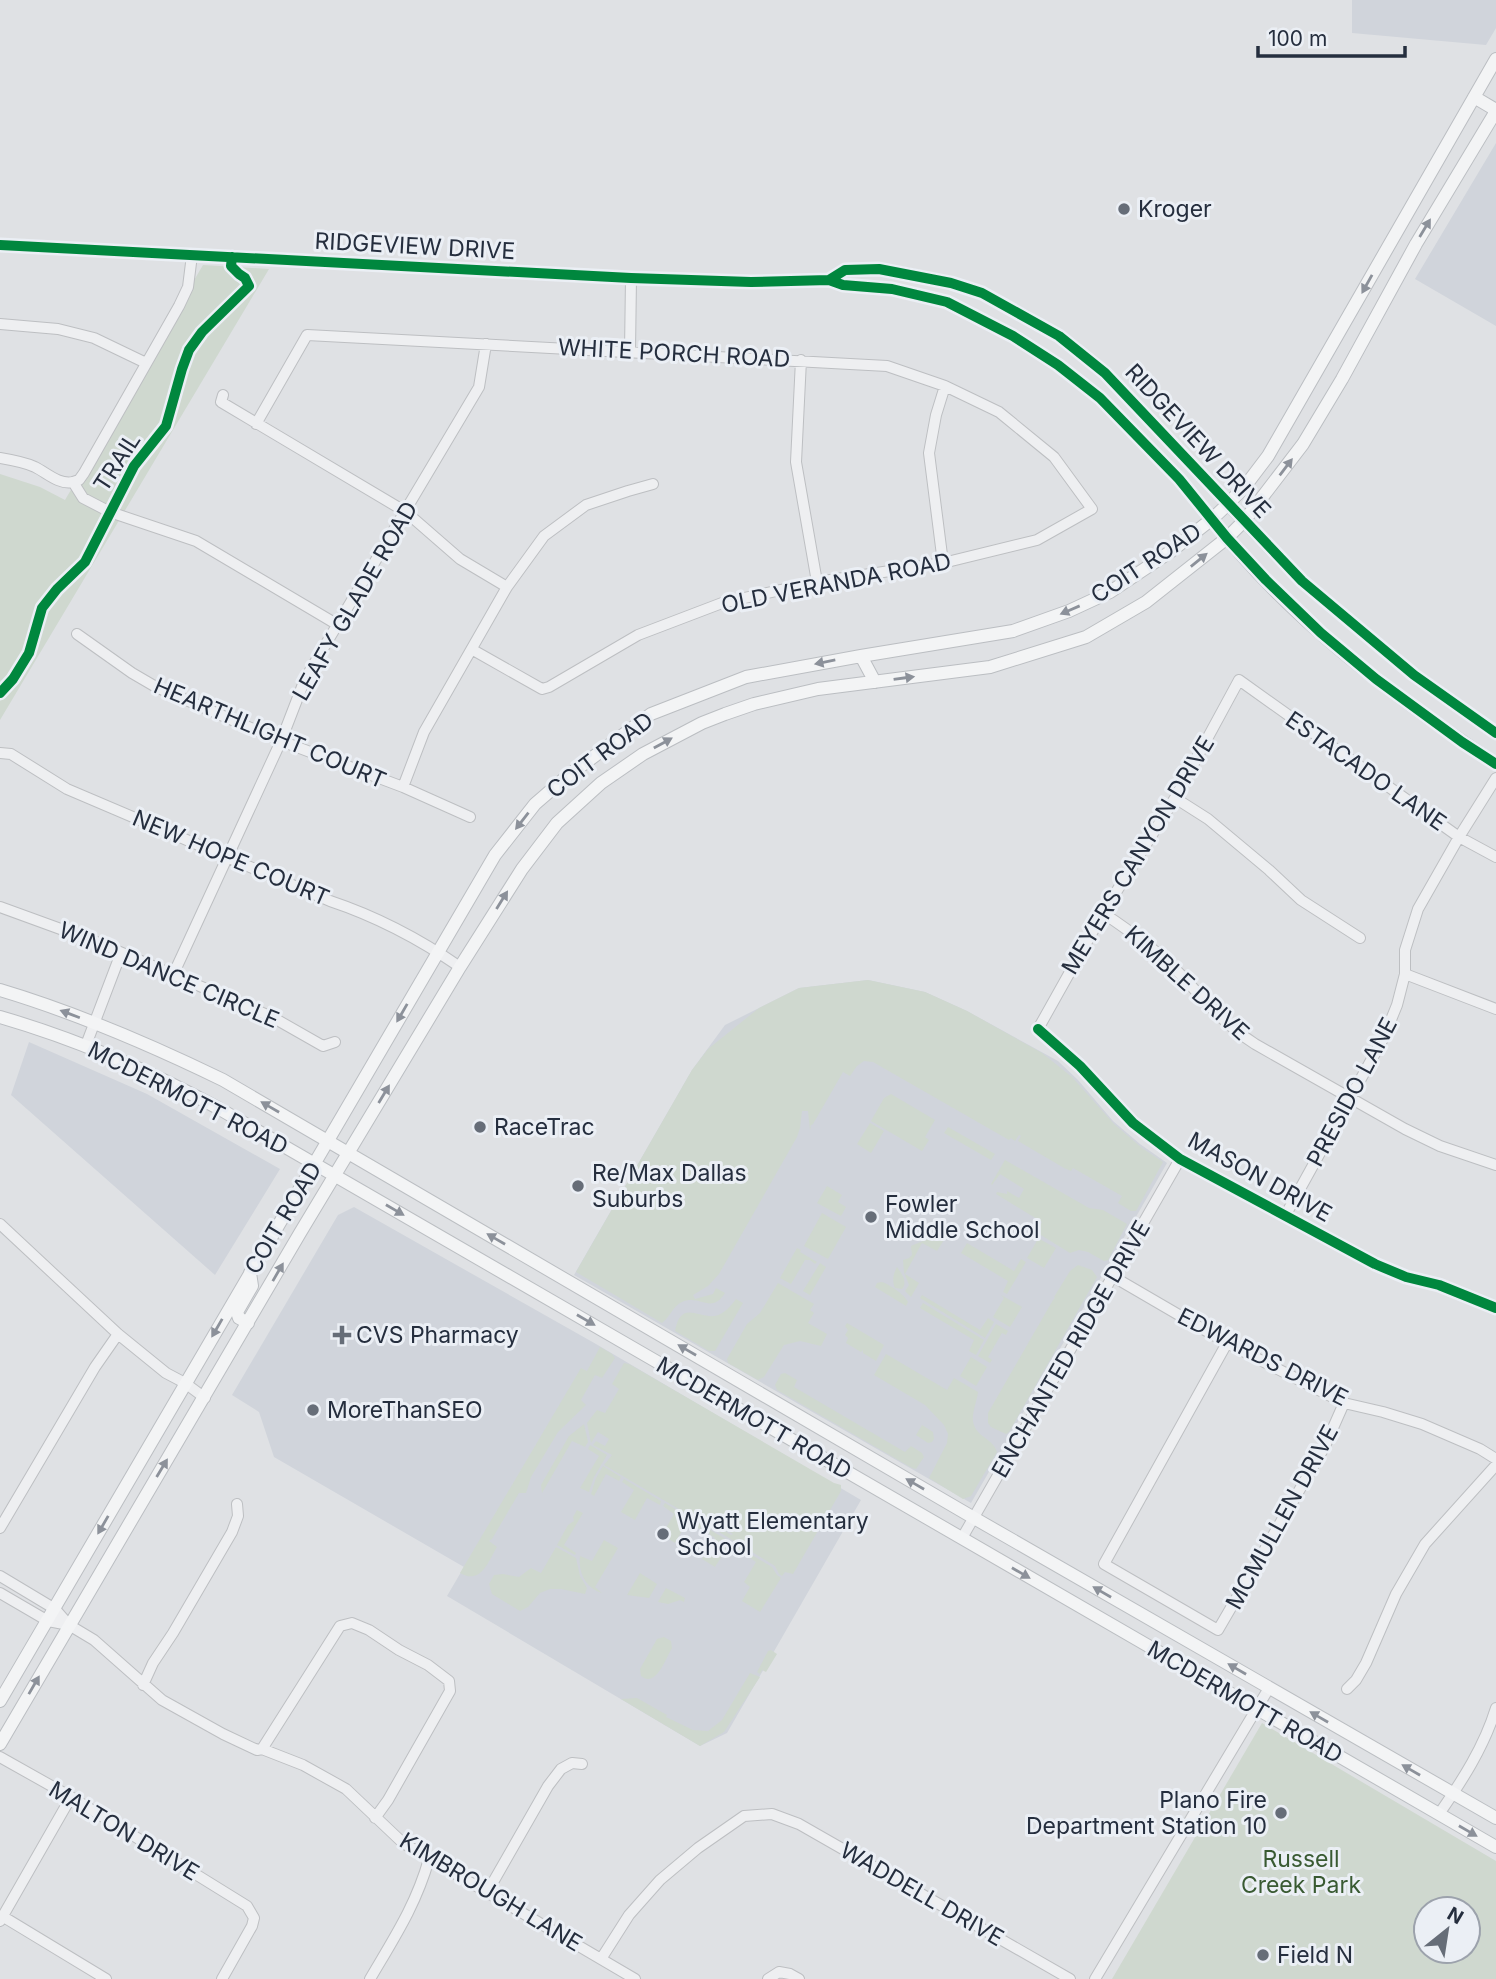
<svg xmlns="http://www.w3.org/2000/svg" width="1496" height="1979" font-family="Inter,sans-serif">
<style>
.built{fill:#d0d4db}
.green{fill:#cfd8cf;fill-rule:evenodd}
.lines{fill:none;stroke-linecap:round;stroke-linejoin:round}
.minor-casing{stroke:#bdbfc2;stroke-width:12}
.major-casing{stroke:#bbbec2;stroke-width:14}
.minor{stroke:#eeeff1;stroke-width:10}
.major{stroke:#f3f4f5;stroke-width:12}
.cycleway-casing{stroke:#ebeff5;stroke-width:15}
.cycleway{stroke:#00873e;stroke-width:10}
.oneway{fill:#8c919a}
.poi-dot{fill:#666d78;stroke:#ebeff5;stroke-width:2.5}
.labels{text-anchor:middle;stroke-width:6;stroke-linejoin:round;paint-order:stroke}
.poi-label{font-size:23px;fill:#252e3e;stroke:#ebeff5;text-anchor:start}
.street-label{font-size:23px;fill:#252e3e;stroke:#ebeff5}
.park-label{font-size:23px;fill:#395a32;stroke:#ebeff5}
</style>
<rect width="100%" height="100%" fill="#dfe1e4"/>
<path class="built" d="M 1352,0 L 1496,0 L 1496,28 L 1486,45 L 1352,33 Z
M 1496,143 L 1496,326 L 1415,279 Z
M 868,980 L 925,992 L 967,1011 L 1058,1061 L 1078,1080 L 1113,1121 L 1140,1144 L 1167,1163 L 971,1503 L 574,1275 L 692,1070 L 725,1025 L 799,988 Z
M 29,1042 L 147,1094 L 280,1169 L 215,1275 L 11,1095 Z
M 354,1207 L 596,1344 L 861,1500 L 727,1733 L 700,1746 L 447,1596 L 464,1567 L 274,1457 L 259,1412 L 232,1395 L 338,1215 Z"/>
<path class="green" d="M 203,265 L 269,269 L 0,720 L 0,474 L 40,487 L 65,500 Z
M 868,980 L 925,992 L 967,1011 L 1042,1053 L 1072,1077 L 1114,1124 L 1142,1148 L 1163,1162 L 1136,1211 L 1131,1211 L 1118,1203 L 1122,1196 L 1073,1168 L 1071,1171 L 1064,1168 L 1018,1141 L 1021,1136 L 1019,1135 L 1015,1141 L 1011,1138 L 1009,1140 L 873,1062 L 864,1061 L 857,1066 L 850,1076 L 843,1072 L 813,1124 L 810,1126 L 811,1127 L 810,1130 L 808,1111 L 802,1111 L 800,1128 L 797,1137 L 719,1274 L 708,1286 L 693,1295 L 695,1299 L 713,1294 L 716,1288 L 725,1293 C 711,1315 700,1294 682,1302 C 673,1306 669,1318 662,1323 L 576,1272 L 692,1070 L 708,1049 L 759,1008 L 799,988 Z
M 891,1094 L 935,1120 L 925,1137 L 929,1140 L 922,1151 L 871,1121 L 884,1098 Z
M 870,1123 L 884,1131 L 871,1153 L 857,1144 Z
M 948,1127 L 995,1154 L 991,1160 L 944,1133 Z
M 1005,1160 L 1089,1208 L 1103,1210 L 1127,1224 L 1108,1260 L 1104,1261 L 1088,1252 L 1079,1250 L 1070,1253 L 1036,1232 L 1042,1222 L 996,1194 L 997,1192 L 1007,1194 L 1007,1191 L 1019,1198 L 1024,1189 L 1000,1174 L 992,1185 L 991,1184 Z
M 827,1186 L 842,1195 L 838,1202 L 846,1207 L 841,1216 L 817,1203 Z
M 822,1213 L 846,1227 L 828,1259 L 804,1246 Z
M 937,1235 L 944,1240 L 937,1251 L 922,1243 L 905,1274 L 919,1283 L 911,1297 L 905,1291 L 909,1285 L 904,1272 L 903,1260 L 909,1258 L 912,1255 L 911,1246 Z
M 1034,1236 L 1056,1248 L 1044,1268 L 1027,1258 L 1038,1239 Z
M 967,1243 L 1014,1271 L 1021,1259 L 1026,1262 L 1007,1294 L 1003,1292 L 1008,1281 L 961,1253 Z
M 797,1248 L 801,1250 L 800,1252 L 817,1262 L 815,1264 L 810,1260 L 805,1260 L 791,1284 L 780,1278 Z
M 820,1263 L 826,1267 L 810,1295 L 803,1291 Z
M 1078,1265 L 1092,1270 L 1097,1277 L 1009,1432 L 1006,1434 L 991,1427 L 988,1423 L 988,1413 L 1053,1300 L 1055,1298 L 1054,1297 L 1070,1271 Z
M 897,1267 C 902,1274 908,1282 902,1289 L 895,1288 C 892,1281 893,1274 897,1267 Z
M 881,1282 C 888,1283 905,1295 908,1302 L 906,1306 L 875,1287 L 877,1283 Z
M 778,1283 L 814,1304 L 810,1310 L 814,1313 L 808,1323 L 827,1334 L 821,1346 L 800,1341 L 784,1345 L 764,1377 L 758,1380 L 728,1363 L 727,1359 L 747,1324 L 760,1313 Z
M 922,1295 L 980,1330 L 988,1318 L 994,1322 L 985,1338 L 920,1298 Z
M 1001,1295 L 1022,1307 L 1010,1327 L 993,1317 L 1004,1298 Z
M 736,1299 L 743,1303 L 715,1351 L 709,1351 L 675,1331 C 681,1300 697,1318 715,1316 C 724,1314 731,1306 736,1299 Z
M 923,1303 L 984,1340 L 976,1355 L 969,1351 L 974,1340 L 920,1308 Z
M 847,1323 L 884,1345 L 876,1361 L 863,1353 L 863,1350 L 861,1352 L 846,1343 L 848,1338 L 845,1335 L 848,1330 L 845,1326 Z
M 996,1324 L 1008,1331 L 1006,1335 L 1002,1333 L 988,1357 L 992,1360 L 990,1363 L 978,1356 Z
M 600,1347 L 612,1354 L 615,1358 L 602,1378 L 595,1375 L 581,1400 L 586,1405 L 558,1432 L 531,1477 L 526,1493 L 519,1493 L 492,1539 L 489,1541 L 497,1547 C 488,1562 481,1585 460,1573 L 581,1368 L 587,1371 Z
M 886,1354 L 947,1390 L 954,1378 L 978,1392 C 977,1401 972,1412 973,1421 C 975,1437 993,1438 997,1452 L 971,1496 L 963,1499 L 929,1478 L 947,1443 L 948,1434 L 944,1425 L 925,1405 L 874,1375 Z
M 971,1357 L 987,1367 L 976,1386 L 960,1376 Z
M 624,1363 L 629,1364 L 834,1483 L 841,1485 L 841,1491 L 793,1574 L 785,1572 L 782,1576 L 779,1574 L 775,1566 L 719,1532 L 721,1528 L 731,1535 L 733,1534 L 722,1527 L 724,1522 L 722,1522 L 716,1531 L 604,1465 L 612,1455 L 593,1445 L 596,1441 L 605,1446 L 609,1439 L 598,1432 L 591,1443 L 587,1423 L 597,1410 L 605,1413 L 619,1389 L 612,1384 Z
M 785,1373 L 797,1380 L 794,1387 L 905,1452 L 911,1446 L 922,1453 L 924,1457 L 916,1469 L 912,1468 L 777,1390 L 775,1385 L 781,1374 Z
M 584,1424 L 588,1442 L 585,1447 L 572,1441 L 542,1493 L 541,1485 L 569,1436 Z
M 922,1425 L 933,1432 L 934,1439 L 932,1442 L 928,1443 L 916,1435 Z
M 590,1445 L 607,1455 L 594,1477 L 589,1492 L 580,1488 L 599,1456 L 588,1449 Z
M 603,1466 L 621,1477 L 619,1481 L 606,1474 L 594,1496 L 591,1494 L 596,1478 Z
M 624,1479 L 661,1501 L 660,1505 L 647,1498 L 635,1520 L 621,1512 L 634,1490 L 622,1482 Z
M 665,1503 L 702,1525 L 700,1529 L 687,1522 L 675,1543 L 662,1535 L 674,1514 L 663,1506 Z
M 577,1510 L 583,1513 L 564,1545 L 576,1553 L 575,1555 L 557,1545 L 568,1525 L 574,1521 L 573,1517 Z
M 705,1527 L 743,1549 L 741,1552 L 728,1546 L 715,1567 L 702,1559 L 715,1538 L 703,1530 Z
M 604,1540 L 618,1548 L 595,1587 L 602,1593 C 585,1588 578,1572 580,1556 L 592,1561 Z
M 556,1547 L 576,1558 L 580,1576 L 587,1588 L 585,1594 L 561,1589 L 550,1589 L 540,1593 L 528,1607 L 520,1611 L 492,1594 L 489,1584 L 494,1575 L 503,1574 L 519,1577 L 531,1568 L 541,1573 Z
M 745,1551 L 772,1567 L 777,1575 L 781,1578 L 760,1612 L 742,1601 L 750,1587 L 744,1582 L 756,1562 L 744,1554 Z
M 640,1573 L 657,1584 L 649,1598 L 627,1595 Z
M 666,1588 L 685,1598 L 684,1602 L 680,1600 L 668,1604 L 658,1602 Z
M 664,1637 L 671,1641 L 672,1648 C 665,1660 656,1688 641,1676 L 640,1669 L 657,1639 Z
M 771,1650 L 777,1654 L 766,1672 L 762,1670 L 760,1674 L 757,1672 L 768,1651 Z
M 750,1673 L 760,1677 L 724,1732 L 700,1746 L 621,1699 L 637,1698 L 667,1715 L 666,1717 L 693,1730 L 708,1731 L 722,1720 Z
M 1262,1723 L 1496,1861 L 1496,1979 L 1112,1979 ZM 1426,1909 L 1468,1909 L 1468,1951 L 1426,1951 Z"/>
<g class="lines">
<g class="minor-casing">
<path id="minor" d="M 0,245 L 631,278 L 751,282 L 829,280 L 843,285 L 892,289 L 947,302 L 1013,336 L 1058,365 L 1100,398 L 1126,423 L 1179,479 L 1212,519
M 829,280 L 845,270 L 879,269 L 910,274 L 951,283 L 982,293 L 1024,315 L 1059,336 L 1105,373 L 1228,504
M 0,324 L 58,329 L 94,338 L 146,363
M 630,351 L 631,278
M 801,360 L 796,462 L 817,582
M 223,395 L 221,402 L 406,512 L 460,559 L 507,587
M 256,424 L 307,335 L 887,366 L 945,386 L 999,412 L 1054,457 L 1092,509 L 1037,540 L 943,563 L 817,582 L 722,603 L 638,635 L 549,687 L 542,689 L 473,650
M 0,458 C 12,460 24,462 35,467 C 47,473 59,485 73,482
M 73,482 L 83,498 L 110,512 L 196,541 L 338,625
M 73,482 L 79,480 L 84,473 L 179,306 L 188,287 L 192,255
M 943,563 L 929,453 L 936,415 L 945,386
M 77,634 L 132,673 L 156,687 L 281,741 L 403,787 L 470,817
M 0,753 L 11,754 L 67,789 L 330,901 C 378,917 418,938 460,967
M 403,787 L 424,732 L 507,587 L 544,536 L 586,505 L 628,491 L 653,484
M 1175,798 L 1208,819 L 1269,870 L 1301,900 L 1360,938
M 1496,857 L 1459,837 L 1239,680 L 1175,798 L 1103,913 L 1038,1029 L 1080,1066 L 1133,1123 L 1180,1159 L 1375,1264 L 1406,1277 L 1439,1285 L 1496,1308
M 0,907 L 99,943 L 272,1017 L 323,1046 L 335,1042
M 1103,913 C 1130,931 1157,950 1180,974 C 1206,1001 1222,1023 1255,1044 L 1405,1129 L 1440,1146 L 1496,1165
M 1405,974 L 1496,1009
M 173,975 L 281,741 L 305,679 L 479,387 L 486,344
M 86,1045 L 121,953
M 1285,1216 L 1384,1037 L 1397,1005 L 1405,974 L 1405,950 L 1418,909 L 1459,837 L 1496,778
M 0,1224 L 118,1334 L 166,1373 L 185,1383 L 205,1398
M 1112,1276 L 1227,1343 L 1344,1403 L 1383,1412 L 1422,1424 L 1480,1449 L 1496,1459
M 1227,1343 L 1104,1564 L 1218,1630 L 1325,1446 L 1344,1403
M 0,1528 L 95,1367 L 118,1334
M 962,1538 L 1180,1159
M 0,1576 L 55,1609 L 69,1625 L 94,1640 L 162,1700 L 223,1734 L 257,1750 L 262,1749 L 303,1765 L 346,1789 L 403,1843 L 635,1979
M 0,1593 L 48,1621 L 69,1625
M 143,1685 L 153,1663 L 173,1633 L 232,1532 L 238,1516 L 237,1504
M 1347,1689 L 1356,1680 L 1366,1663 L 1396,1594 L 1425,1544 L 1496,1465
M 262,1749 L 340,1626 L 352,1623 L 369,1630 L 399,1650 L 428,1665 L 449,1681 L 450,1691 L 388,1800 L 375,1818
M 0,1757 L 71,1797 L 247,1906 L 254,1918 L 252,1926 L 222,1979
M 1439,1814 C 1462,1781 1484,1747 1496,1708
M 488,1891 L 548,1786 L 561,1769 L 572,1763 L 582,1764
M 2,1916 L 106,1979
M 0,1921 L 71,1797
M 601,1959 L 629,1915 L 660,1880 L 698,1848 L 744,1816 L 772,1814 L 799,1824 L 1070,1979
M 370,1979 C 394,1938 416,1905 429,1859
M 768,1979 L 779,1972 L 790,1974 L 799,1979
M 1095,1979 L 1269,1688"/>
</g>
<g class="major-casing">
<path id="major" d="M 1474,97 L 1496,110
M 1228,504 L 1302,581 L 1414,675 L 1496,733
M 1212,519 C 1288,618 1393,696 1496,764
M 861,656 L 875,682
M 0,990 C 77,1013 151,1045 223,1080 L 974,1518 L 1496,1818
M 0,1017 C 76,1039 148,1070 218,1108 L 1496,1847
M 248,1323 L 239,1318 L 237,1312 L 252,1286 L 250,1273
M 0,1701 L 495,855 L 535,804 L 565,778 L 651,714 L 746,677 L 861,656 L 1013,631 L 1069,611 L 1110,592 L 1170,552 L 1212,519 L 1228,504 L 1246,485 L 1268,456 L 1496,59
M 0,1744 L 300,1233 L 460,967 L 522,869 L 557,823 L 601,783 L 643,754 L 702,723 L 725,714 L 754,704 L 818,689 L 990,667 L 1086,637 L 1146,602 L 1227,538 L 1244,521 L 1303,444 L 1342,379 L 1416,244 L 1496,111"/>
</g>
<use href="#minor" class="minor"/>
<use href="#major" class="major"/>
<g class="cycleway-casing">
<path id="cycleway" d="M 0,245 L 631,278 L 751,282 L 829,280 L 843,285 L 892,289 L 947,302 L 1013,336 L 1058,365 L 1100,398 L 1179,479 L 1227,538 L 1266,580 L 1321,633 L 1376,679 L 1462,742 L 1496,764
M 829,280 L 845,270 L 879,269 L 951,283 L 982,293 L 1059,336 L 1105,373 L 1302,581 L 1414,675 L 1496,733
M 0,693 L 13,679 L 29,653 L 42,608 L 57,589 L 85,562 L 134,466 L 166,426 L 182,369 L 189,350 L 202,332 L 249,286 L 245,278 L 239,274 L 231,266 L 232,257
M 1038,1029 L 1080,1066 L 1133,1123 L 1180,1159 L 1375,1264 L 1406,1277 L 1439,1285 L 1496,1308"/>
</g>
<use href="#cycleway" class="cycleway"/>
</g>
<defs><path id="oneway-solid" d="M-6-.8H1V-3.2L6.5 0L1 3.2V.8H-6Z" transform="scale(1.75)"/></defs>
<g class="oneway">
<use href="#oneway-solid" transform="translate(1425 228) rotate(-59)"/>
<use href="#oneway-solid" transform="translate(1367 284) rotate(119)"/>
<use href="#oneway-solid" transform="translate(1286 467) rotate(-53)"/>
<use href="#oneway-solid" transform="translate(1199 560) rotate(-39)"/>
<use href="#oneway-solid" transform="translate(1070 610) rotate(157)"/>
<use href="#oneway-solid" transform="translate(825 662) rotate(169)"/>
<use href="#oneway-solid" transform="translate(904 678) rotate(-8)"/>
<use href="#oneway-solid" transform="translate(663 743) rotate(-29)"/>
<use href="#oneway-solid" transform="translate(522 821) rotate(128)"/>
<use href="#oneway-solid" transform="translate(502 900) rotate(-58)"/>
<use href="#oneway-solid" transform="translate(402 1013) rotate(120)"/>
<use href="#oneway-solid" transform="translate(70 1014) rotate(-159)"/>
<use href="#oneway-solid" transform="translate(384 1094) rotate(-59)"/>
<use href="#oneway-solid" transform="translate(270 1107) rotate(-150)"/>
<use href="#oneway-solid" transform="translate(395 1210) rotate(30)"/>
<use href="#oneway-solid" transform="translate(496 1239) rotate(-150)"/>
<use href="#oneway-solid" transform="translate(278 1272) rotate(-60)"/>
<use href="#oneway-solid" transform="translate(586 1320) rotate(30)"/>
<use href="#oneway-solid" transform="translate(217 1328) rotate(120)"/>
<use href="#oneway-solid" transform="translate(687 1350) rotate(-150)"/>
<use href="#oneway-solid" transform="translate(162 1468) rotate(-59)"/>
<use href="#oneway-solid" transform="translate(915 1484) rotate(-150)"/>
<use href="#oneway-solid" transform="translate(103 1525) rotate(120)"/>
<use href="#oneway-solid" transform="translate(1021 1573) rotate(30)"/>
<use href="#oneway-solid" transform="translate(1102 1592) rotate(-150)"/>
<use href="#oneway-solid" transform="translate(1237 1669) rotate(-150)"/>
<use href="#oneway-solid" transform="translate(34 1685) rotate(-60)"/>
<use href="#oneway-solid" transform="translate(1319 1717) rotate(-150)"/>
<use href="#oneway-solid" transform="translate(1411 1770) rotate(-150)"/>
<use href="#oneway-solid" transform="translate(1468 1831) rotate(30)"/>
</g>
<g class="poi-dot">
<circle cx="1124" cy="209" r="7"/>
<circle cx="480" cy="1127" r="7"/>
<circle cx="578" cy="1186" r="7"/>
<circle cx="871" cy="1217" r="7"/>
<path d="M338.5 1324.5h7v7h7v7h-7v7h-7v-7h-7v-7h7z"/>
<circle cx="313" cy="1410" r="7"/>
<circle cx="663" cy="1534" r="7"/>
<circle cx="1281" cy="1813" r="7"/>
<circle cx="1263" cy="1955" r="7"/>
</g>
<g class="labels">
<g class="poi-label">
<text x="1138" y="217">Kroger</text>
<text x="494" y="1135">RaceTrac</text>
<text x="592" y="1181">Re/Max Dallas<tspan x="592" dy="26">Suburbs</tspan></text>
<text x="885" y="1212">Fowler<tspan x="885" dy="26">Middle School</tspan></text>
<text x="356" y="1343">CVS Pharmacy</text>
<text x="327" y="1418">MoreThanSEO</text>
<text x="677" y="1529">Wyatt Elementary<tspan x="677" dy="26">School</tspan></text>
<text x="1267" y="1808" text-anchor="end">Plano Fire<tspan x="1267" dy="26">Department Station 10</tspan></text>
<text x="1277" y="1963">Field N</text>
</g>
<g class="street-label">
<text transform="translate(415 246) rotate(3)" y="8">RIDGEVIEW DRIVE</text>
<text transform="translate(674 353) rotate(3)" y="8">WHITE PORCH ROAD</text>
<text transform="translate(1198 441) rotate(47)" y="8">RIDGEVIEW DRIVE</text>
<text transform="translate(117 462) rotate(-57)" y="8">TRAIL</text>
<text transform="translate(1146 563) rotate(-33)" y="8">COIT ROAD</text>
<text transform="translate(836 583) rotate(-11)" y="8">OLD VERANDA ROAD</text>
<text transform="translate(355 601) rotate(-60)" y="8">LEAFY GLADE ROAD</text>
<text transform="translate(270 733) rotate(23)" y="8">HEARTHLIGHT COURT</text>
<text transform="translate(600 755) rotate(-37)" y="8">COIT ROAD</text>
<text transform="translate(1366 771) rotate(35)" y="8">ESTACADO LANE</text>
<text transform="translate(1138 855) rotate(-59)" y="8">MEYERS CANYON DRIVE</text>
<text transform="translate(231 858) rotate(23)" y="8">NEW HOPE COURT</text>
<text transform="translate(169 975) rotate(23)" y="8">WIND DANCE CIRCLE</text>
<text transform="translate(1187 983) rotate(42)" y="8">KIMBLE DRIVE</text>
<text transform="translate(1352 1092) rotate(-62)" y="8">PRESIDO LANE</text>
<text transform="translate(188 1098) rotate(27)" y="8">MCDERMOTT ROAD</text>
<text transform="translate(1260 1177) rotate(29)" y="8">MASON DRIVE</text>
<text transform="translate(283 1218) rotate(-59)" y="8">COIT ROAD</text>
<text transform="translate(1071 1349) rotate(-60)" y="8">ENCHANTED RIDGE DRIVE</text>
<text transform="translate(1263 1357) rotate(27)" y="8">EDWARDS DRIVE</text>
<text transform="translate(754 1418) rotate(30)" y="8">MCDERMOTT ROAD</text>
<text transform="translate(1282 1517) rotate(-61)" y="8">MCMULLEN DRIVE</text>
<text transform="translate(1245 1702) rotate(30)" y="8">MCDERMOTT ROAD</text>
<text transform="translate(124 1831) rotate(31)" y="8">MALTON DRIVE</text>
<text transform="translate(491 1892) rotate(31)" y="8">KIMBROUGH LANE</text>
<text transform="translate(922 1894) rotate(30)" y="8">WADDELL DRIVE</text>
</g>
<g class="park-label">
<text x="1301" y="1867">Russell<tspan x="1301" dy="26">Creek Park</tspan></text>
</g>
</g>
<g transform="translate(1447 1930) rotate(30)"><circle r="33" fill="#ebeff5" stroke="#9ca2ac" stroke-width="2"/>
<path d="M0-5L12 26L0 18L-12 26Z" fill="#666d78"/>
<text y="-10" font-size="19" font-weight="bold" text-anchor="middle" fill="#252e3e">N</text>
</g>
<path d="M1258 46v10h147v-10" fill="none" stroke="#252e3e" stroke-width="3.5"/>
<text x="1268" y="46" font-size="21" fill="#252e3e" stroke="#ebeff5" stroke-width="5" paint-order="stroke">100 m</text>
</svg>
